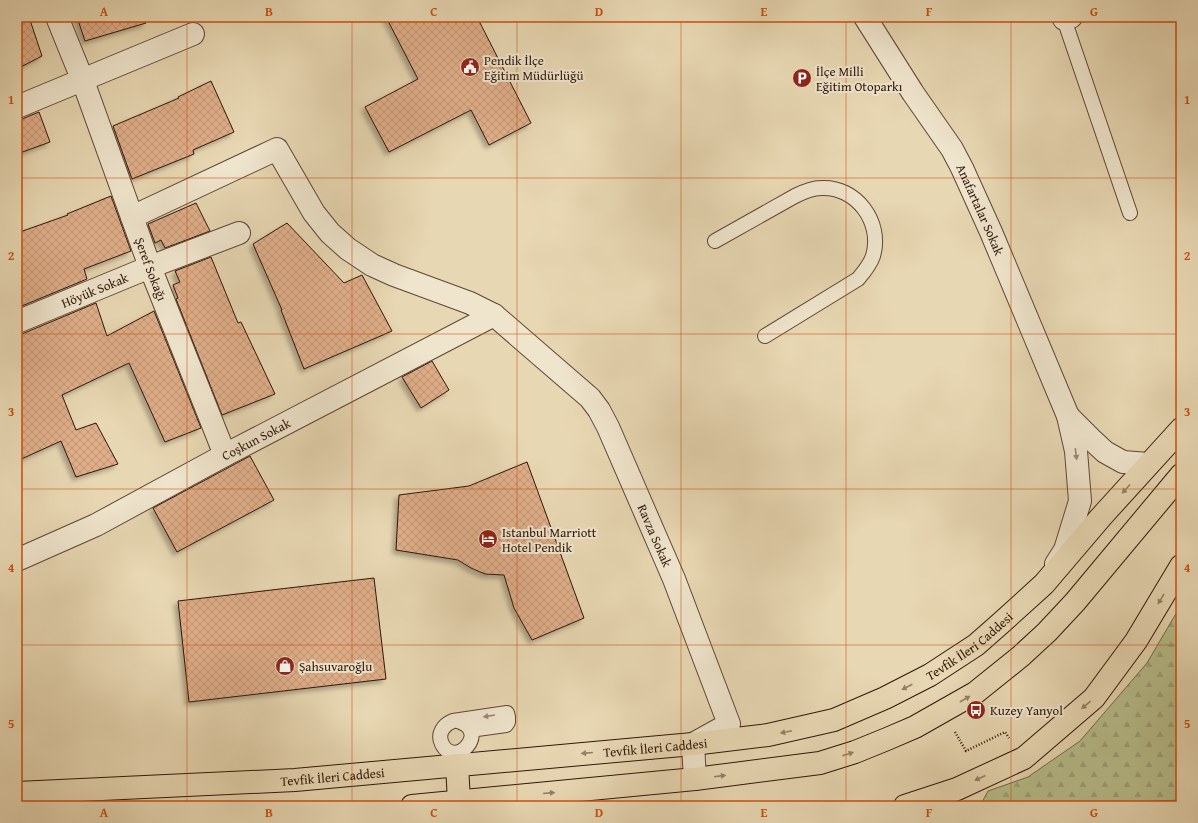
<svg xmlns="http://www.w3.org/2000/svg" width="1198" height="823" font-family="'Gentium Book Plus',serif">
<style>
.forest{fill:url(#forest-firs);stroke:#736a4c}
.building{fill:url(#building-cross-hatch);stroke:#2f150b;filter:url(#shadow)}
.lines{fill:none;stroke-linecap:round;stroke-linejoin:round}
.service-casing{stroke:#5d4635;stroke-width:16}
.minor-casing{stroke:#5d4635;stroke-width:24}
.primary-casing{stroke:#2f150b;stroke-width:24}
.motorway-casing{stroke:#2f150b;stroke-width:24}
.path{stroke:#2f150b;stroke-width:2.5;stroke-dasharray:1 2;stroke-linecap:butt}
.service{stroke:#efe5cd;stroke-width:14}
.minor{stroke:#efe5cd;stroke-width:22}
.primary{stroke:#e7d7b2;stroke-width:22}
.motorway{stroke:#e7d7b2;stroke-width:22}
.oneway{fill:#998776}
.oneway2{fill:#948067}
.grid{fill:none;stroke:#cc4f0c;stroke-width:1;stroke-opacity:0.55}
.labels{text-anchor:middle;stroke-width:4;stroke-linejoin:round;paint-order:stroke}
.poi-label{font-size:13px;fill:#2f150b;stroke:#efe5cd;text-anchor:start}
.street-label{font-size:13px;fill:#2f150b;stroke:#efe5cd}
.neatline{fill:none;stroke:#cc4f0c;stroke-width:1.5}
.grid-label{font-size:13px;text-anchor:middle;font-weight:bold;fill:#cc4f0c}
</style>
<defs>
<pattern id="forest-firs" width="22" height="20" patternUnits="userSpaceOnUse"><rect width="22" height="20" fill="#b7be8c"/><path d="M5 1l3.5 6h-7zM16 11l3.5 6h-7z" fill="#9ea277"/></pattern>
<pattern id="building-cross-hatch" width="8" height="8" patternUnits="userSpaceOnUse"><rect width="8" height="8" fill="#dfae89"/><path d="M0 0l8 8M0 8l8-8" fill="none" stroke="#c09575"/></pattern>
<filter id="shadow"><feDropShadow dx="-3.5" dy="3.5" stdDeviation="2" flood-color="#0004"/></filter>
</defs>
<rect width="100%" height="100%" fill="#e7d7b2"/>
<filter id="stains"><feTurbulence type="fractalNoise" baseFrequency=".005" numOctaves="4"/><feColorMatrix values="0 0 0 0 .2 0 0 0 0 .09 0 0 0 0 .02 0 0 0 .5 -.17"/></filter>
<radialGradient id="worn" r=".72"><stop offset=".6" stop-color="#630" stop-opacity="0"/><stop offset="1" stop-color="#630" stop-opacity=".3"/></radialGradient>
<path class="forest" d="M 1181,605 L 1181,800 L 1043,806 L 980,806 L 988,791 L 1028,777 L 1080,741 L 1147,663 Z"/>
<path class="building" d="M 17,17 L 29,17 L 42,56 L 17,69 Z
M 77,17 L 145,17 L 146,23 L 85,41 Z
M 386,17 L 477,17 L 531,123 L 489,145 L 471,110 L 389,152 L 365,107 L 418,79 Z
M 211,81 L 234,132 L 193,150 L 194,154 L 132,179 L 113,126 L 179,98 L 178,97 Z
M 39,112 L 50,142 L 17,154 L 17,119 L 22,119 Z
M 111,196 L 131,251 L 84,269 L 87,279 L 17,308 L 17,233 L 68,215 L 67,214 Z
M 196,203 L 210,231 L 165,248 L 161,240 L 155,243 L 148,224 Z
M 287,223 L 344,283 L 362,275 L 392,331 L 304,369 L 281,310 L 282,310 L 253,244 Z
M 211,257 L 238,323 L 241,322 L 275,394 L 222,415 L 176,299 L 178,298 L 173,285 L 180,282 L 175,271 Z
M 96,303 L 107,336 L 154,311 L 201,428 L 165,442 L 129,363 L 62,395 L 76,430 L 96,423 L 118,464 L 76,477 L 61,441 L 17,461 L 17,334 L 22,334 Z
M 432,361 L 449,390 L 421,408 L 402,377 Z
M 250,456 L 274,500 L 177,552 L 153,508 Z
M 527,462 L 584,618 L 532,640 L 514,608 L 504,575 L 485,574 L 471,568 L 458,560 L 396,550 L 399,495 L 469,486 Z
M 374,578 L 386,679 L 189,702 L 178,601 Z"/>
<g class="lines">
<g class="service-casing">
<path id="service" d="M 1064,19 L 1130,213
M 715,241 L 795,196 C 803,192 812,188 821,188 C 856,186 883,222 873,256 C 870,265 864,272 858,279 L 765,336
M 458,721 C 491,731 455,770 442,744 C 437,734 443,725 453,721 L 507,713 L 508,717 L 508,722 L 506,725 L 470,730"/>
</g>
<g class="minor-casing">
<g id="minor">
<path id="s1" d="M 57,17 L 83,81 L 150,267 L 225,455"/>
<path id="s2" d="M 865,17 L 913,93 L 952,149 L 962,168 L 991,232 L 1068,416 L 1076,451 L 1080,501 L 1065,550 L 1056,564"/>
<path d="M 1063,17 L 1064,19 L 1071,17"/>
<path d="M 17,107 L 193,34"/>
<path id="s3" d="M 132,217 L 277,149 L 314,213 L 330,233 L 348,249 L 372,265 L 394,275 L 470,303 L 494,315 L 590,398 L 599,410 L 608,427 L 674,579 L 729,724 L 693,744 L 695,779"/>
<path id="s4" d="M 17,322 L 150,267 L 239,233"/>
<path d="M 1068,416 L 1091,439 L 1105,452 L 1123,462 L 1148,464"/>
<path id="s5" d="M 17,560 L 96,525 L 225,455 L 494,315"/>
</g>
</g>
<g class="primary-casing">
<g id="primary">
<path d="M 457,765 L 459,801"/>
<path id="s6" d="M 17,793 L 295,780 L 693,744 L 768,735 L 834,720 L 885,698 L 930,675 L 976,645 L 1001,623 L 1044,584 L 1101,517 L 1181,429"/>
<path d="M 412,806 L 695,779 L 820,763 L 855,752 L 887,739 L 915,727 L 975,693 L 1021,656 L 1047,632 L 1075,602 L 1181,475"/>
</g>
</g>
<g class="motorway-casing">
<path id="motorway" d="M 905,806 L 957,789 L 1024,758 L 1094,698 L 1136,641 L 1181,566"/>
</g>
<path class="path" d="M 955,732 L 966,751 L 1005,732 L 1009,738"/>
<use href="#service" class="service"/>
<use href="#minor" class="minor"/>
<use href="#primary" class="primary"/>
<use href="#motorway" class="motorway"/>
</g>
<defs><path id="oneway-solid" d="M-6-.8H1V-3.2L6.5 0L1 3.2V.8H-6Z"/></defs>
<g class="oneway">
<use href="#oneway-solid" transform="translate(1076 454) rotate(83)"/>
<use href="#oneway-solid" transform="translate(489 716) rotate(171)"/>
</g>
<g class="oneway2">
<use href="#oneway-solid" transform="translate(1126 489) rotate(132)"/>
<use href="#oneway-solid" transform="translate(1161 599) rotate(121)"/>
<use href="#oneway-solid" transform="translate(907 687) rotate(153)"/>
<use href="#oneway-solid" transform="translate(965 699) rotate(-30)"/>
<use href="#oneway-solid" transform="translate(1086 705) rotate(140)"/>
<use href="#oneway-solid" transform="translate(786 732) rotate(168)"/>
<use href="#oneway-solid" transform="translate(587 753) rotate(175)"/>
<use href="#oneway-solid" transform="translate(848 754) rotate(-17)"/>
<use href="#oneway-solid" transform="translate(720 776) rotate(-7)"/>
<use href="#oneway-solid" transform="translate(980 778) rotate(155)"/>
<use href="#oneway-solid" transform="translate(549 793) rotate(-5)"/>
</g>
<path class="grid" d="M 187,17 L 187,806M 352,17 L 352,806M 517,17 L 517,806M 681,17 L 681,806M 846,17 L 846,806M 1011,17 L 1011,806M 17,178 L 1181,178M 17,334 L 1181,334M 17,489 L 1181,489M 17,645 L 1181,645"/>
<defs>
<g id="civic-disc" transform="scale(1)"><circle r="9.5" fill="#8f2418" stroke="#efe5cd"/><path d="M-.6-6.5H3V-4.5H.6V-3L4-1V1h2V6H-6V1h2V-1L-.6-3ZM-1.2 2.5V6h2.4V2.5Z" fill="#fff"/></g>
<g id="parking-disc" transform="scale(1)"><circle r="9.5" fill="#8f2418" stroke="#efe5cd"/><path d="M-3.5-5.5H1a3.5 3.5 0 0 1 0 7H-1V5.5H-3.5ZM-1-3.4V-.6H.8a1.4 1.4 0 0 0 0-2.8Z" fill="#fff"/></g>
<g id="hotel-disc" transform="scale(1)"><circle r="9.5" fill="#8f2418" stroke="#efe5cd"/><path d="M-6-4.5h1.5V1H6V5H4.5V3h-9V5H-6ZM-4 0a1.8 1.8 0 1 1 3.6 0ZM.5 0V-2.5h3Q6-2.5 6 0Z" fill="#fff"/></g>
<g id="shop-disc" transform="scale(1)"><circle r="9.5" fill="#8f2418" stroke="#efe5cd"/><path d="M-5-2.5h2.3a2.7 3.5 0 0 1 5.4 0H5L5.5 6h-11ZM-1.5-2.5h3a1.5 2.3 0 0 0-3 0Z" fill="#fff"/></g>
<g id="bus-disc" transform="scale(1)"><circle r="9.5" fill="#8f2418" stroke="#efe5cd"/><path d="M-5-6H5V4H4V6H2V4H-2V6H-4V4H-5ZM-3.5-4V0h7V-4ZM-3.5 1.2v1.5H-2V1.2ZM2 1.2v1.5H3.5V1.2Z" fill="#fff"/></g>
</defs>
<g fill-rule="evenodd">
<use href="#civic-disc" x="470" y="67"/>
<use href="#parking-disc" x="802" y="78"/>
<use href="#hotel-disc" x="488" y="539"/>
<use href="#shop-disc" x="285" y="666"/>
<use href="#bus-disc" x="976" y="710"/>
</g>
<g class="labels">
<g class="poi-label">
<text x="484" y="65">Pendik İlçe<tspan x="484" dy="15">Eğitim Müdürlüğü</tspan></text>
<text x="816" y="76">İlçe Milli<tspan x="816" dy="15">Eğitim Otoparkı</tspan></text>
<text x="502" y="537">Istanbul Marriott<tspan x="502" dy="15">Hotel Pendik</tspan></text>
<text x="299" y="671">Şahsuvaroğlu</text>
<text x="990" y="715">Kuzey Yanyol</text>
</g>
<g class="street-label">
<text dy="5" stroke="none"><textPath href="#s2" startOffset="225">Anafartalar Sokak</textPath></text>
<text dy="5" stroke="none"><textPath href="#s1" startOffset="269">Şeref Sokağı</textPath></text>
<text dy="5" stroke="none"><textPath href="#s4" startOffset="84">Höyük Sokak</textPath></text>
<text dy="5" stroke="none"><textPath href="#s5" startOffset="268">Coşkun Sokak</textPath></text>
<text dy="5" stroke="none"><textPath href="#s3" startOffset="724">Ravza Sokak</textPath></text>
<text dy="5" stroke="none"><textPath href="#s6" startOffset="976">Tevfik İleri Caddesi</textPath></text>
<text dy="5" stroke="none"><textPath href="#s6" startOffset="640">Tevfik İleri Caddesi</textPath></text>
<text dy="5" stroke="none"><textPath href="#s6" startOffset="316">Tevfik İleri Caddesi</textPath></text>
</g>
</g>
<rect width="1198" height="823" fill="none" stroke="#e7d7b2" stroke-width="44"/>
<rect x="22" y="22" width="1154" height="779" class="neatline"/>
<g class="grid-label">
<text x="104" y="16">A</text>
<text x="269" y="16">B</text>
<text x="434" y="16">C</text>
<text x="599" y="16">D</text>
<text x="764" y="16">E</text>
<text x="929" y="16">F</text>
<text x="1094" y="16">G</text>
<text x="11" y="104">1</text>
<text x="1187" y="104">1</text>
<text x="11" y="260">2</text>
<text x="1187" y="260">2</text>
<text x="11" y="416">3</text>
<text x="1187" y="416">3</text>
<text x="11" y="572">4</text>
<text x="1187" y="572">4</text>
<text x="11" y="728">5</text>
<text x="1187" y="728">5</text>
<text x="104" y="817">A</text>
<text x="269" y="817">B</text>
<text x="434" y="817">C</text>
<text x="599" y="817">D</text>
<text x="764" y="817">E</text>
<text x="929" y="817">F</text>
<text x="1094" y="817">G</text>
</g>
<rect width="100%" height="100%" filter="url(#stains)"/>
<rect width="100%" height="100%" fill="url(#worn)"/>
</svg>
